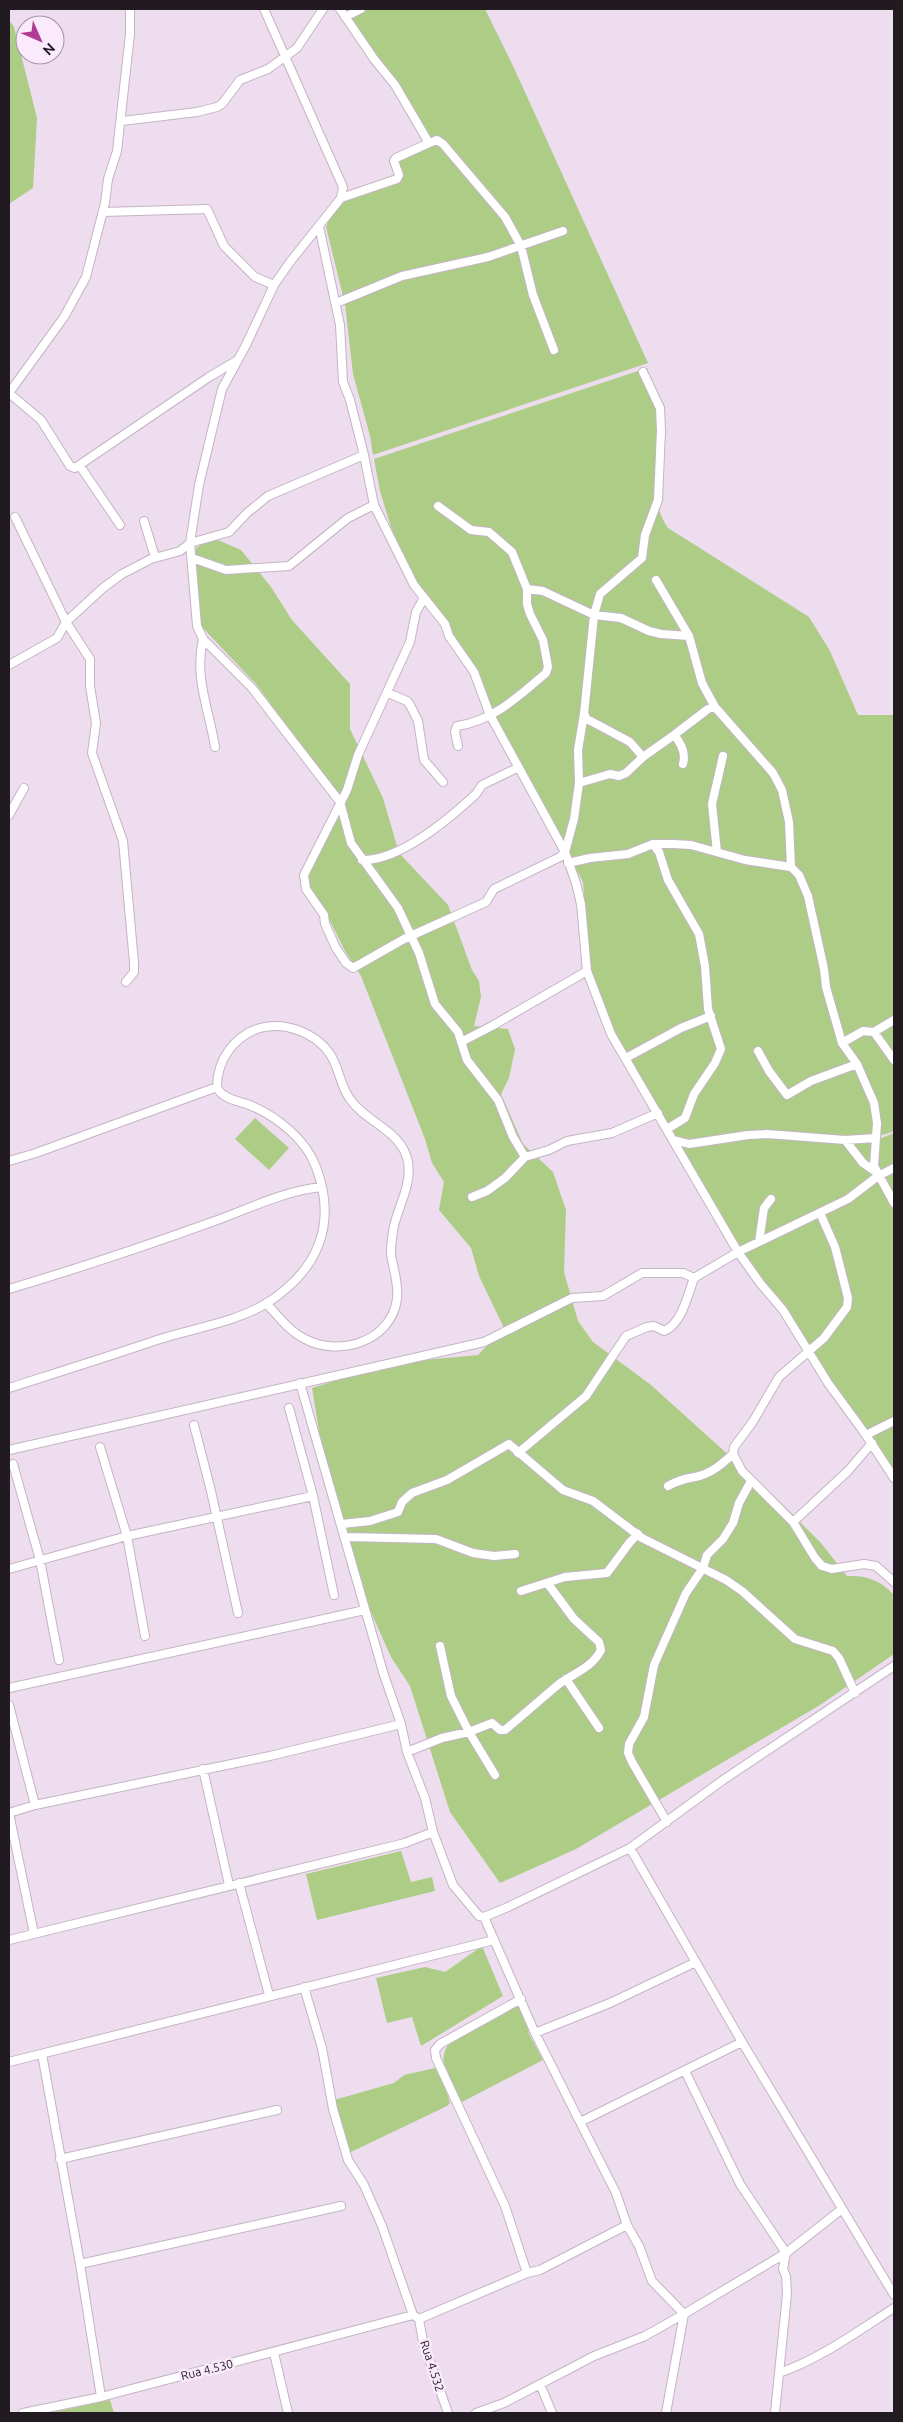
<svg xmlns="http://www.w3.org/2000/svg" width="903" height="2422" font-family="Ubuntu,sans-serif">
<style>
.green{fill:#adcd86}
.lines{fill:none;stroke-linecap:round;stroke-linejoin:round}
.street-casing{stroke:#c4b4c5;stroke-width:10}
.street{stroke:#fff;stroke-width:8}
.labels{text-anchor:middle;stroke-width:5;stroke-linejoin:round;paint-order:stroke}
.street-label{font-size:12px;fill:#211b21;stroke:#faeafb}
</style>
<rect width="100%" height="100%" fill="#edddee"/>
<path class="green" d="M 343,9 L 485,9 L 514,68 L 648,363 L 373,455 L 370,436 L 353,374 L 345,304 L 326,227 L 332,214 L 346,199 L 397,180 L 398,160 L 432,144 L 408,99 L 370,49 Z
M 9,20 L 14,27 L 37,118 L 33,188 L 9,204 Z
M 647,368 C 654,388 658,406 659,428 C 661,465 645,494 668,528 L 809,617 L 830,651 L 858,715 L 894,715 L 894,1131 C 857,1146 817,1131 779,1132 C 744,1133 711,1141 675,1138 L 616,1035 L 590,971 L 583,882 L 506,739 L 468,660 L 448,626 L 411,574 L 391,527 L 380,491 L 374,459 Z
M 218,540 L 241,550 L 271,587 L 292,620 L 350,684 L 350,729 L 383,798 L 399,853 L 448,905 L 472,970 L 479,981 L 481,997 L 474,1026 L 508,1029 L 515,1049 L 509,1078 L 501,1094 L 523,1144 L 553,1172 L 566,1210 L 564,1272 L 578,1321 L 593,1342 L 651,1385 L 773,1495 L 821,1543 L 847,1576 C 867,1575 880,1580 894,1595 L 894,1654 L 820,1705 L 576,1849 L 500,1883 L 450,1812 L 410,1686 L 391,1657 L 370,1610 L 323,1455 L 312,1388 L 392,1363 L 478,1355 L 504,1328 L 479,1276 L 471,1248 L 439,1210 L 444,1182 L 432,1163 L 425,1139 L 361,976 L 345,951 L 326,913 L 309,890 L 307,876 L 338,814 L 346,805 L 256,684 L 201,626 L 195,563 L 196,548 L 204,543 Z
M 255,1118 L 289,1148 L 269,1170 L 235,1139 Z
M 894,1133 L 894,1471 L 822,1369 L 815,1355 L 736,1240 L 681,1148 L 746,1136 L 879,1139 Z
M 401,1851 L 411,1882 L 432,1877 L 435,1891 L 317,1920 L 306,1874 Z
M 482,1946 L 503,1996 L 421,2046 L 412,2017 L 387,2023 L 376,1978 L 425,1967 L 445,1972 Z
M 518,2005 L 526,2021 L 529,2034 L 543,2060 L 462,2102 C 453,2084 435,2064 448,2045 Z
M 435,2068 L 445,2086 L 450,2103 L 447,2106 L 349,2153 L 334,2100 L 394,2083 L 404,2075 Z
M 110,2400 L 114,2413 L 49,2413 Z"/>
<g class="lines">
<g class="street-casing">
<path id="street" d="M 130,9 L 130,34 L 117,151 L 108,179 L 105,203 L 86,277 L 64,317 L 9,393 L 41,420 L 70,466 L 75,468 L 209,377 L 236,361
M 264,9 L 343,187 L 341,198 L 290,262 L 274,285 L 246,345 L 222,389 L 199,485 L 190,543 L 197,626 L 203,639 L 252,688 L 340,802 L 351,843 L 398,908 L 419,953 L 435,1004 L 458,1032 L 467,1060 L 498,1100 L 513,1137 L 525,1157
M 340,9 L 374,59 L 395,85 L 429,143 L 437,140 L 443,144 L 505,217 L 521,246 L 533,295 L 554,350
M 345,17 L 361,9
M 122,121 L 197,112 L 217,107 L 222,104 L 240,80 L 268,69 L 297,48 L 323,9
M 341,198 L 397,179 L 399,175 L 394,161 L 396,158 L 429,143
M 103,212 L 207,209 L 224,246 L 255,277 L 274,285
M 319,226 L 340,325 L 343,382 L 350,400 L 364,455 L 374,505 L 414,585 L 445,624 L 449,636 L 474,672 L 490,715 L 565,852 L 576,883 L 581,904 L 587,971 L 611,1034 L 738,1252 L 760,1283 L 783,1310 L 828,1383 L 866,1435 L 894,1478
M 336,303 L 402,276 L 488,257 L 563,231
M 80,466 L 120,525
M 438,506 L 471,530 L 489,532 L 512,552 L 527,589 L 527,604 L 530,614 L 543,640 L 548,667 L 546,673 C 519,696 493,721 457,726 L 455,732 L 458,746
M 15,517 L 66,622 L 90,659 L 90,686 L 96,723 L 92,753 L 123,841 L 134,963 L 134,972 L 126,982
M 144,521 L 155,557
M 192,558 L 226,570 L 289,566 L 348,518 L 374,505
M 656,580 L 689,636 L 702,683 L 715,707 L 773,773 L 782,790 L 789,822 L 791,867
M 527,589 L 543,591 L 594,615 L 600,594 L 642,558 L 645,535 L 658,500 L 661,431 L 660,408 L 643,372
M 424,598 L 416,612 L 410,642 L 358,755 L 347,790 L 304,875 L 306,889 L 324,915 L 325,924 L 336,948 L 346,963 L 353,968 L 404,939 L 486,902 L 494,889 L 560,857 L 565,852 L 574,819 L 579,783 L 578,750 L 584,714 L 594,615 L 621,618 L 649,631 L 661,634 L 689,636
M 203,639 C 194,678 209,709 215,747
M 9,665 L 57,638 L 66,622 L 103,588 L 122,574 L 151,559 L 180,551 L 190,543 L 229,532 L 247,513 L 268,496 L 364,455
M 388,693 L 407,701 L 410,705 L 418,721 L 424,760 L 443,782
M 584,714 L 587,719 L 630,742 L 643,757
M 683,764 C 686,753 681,743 674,735 L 708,709 L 715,707
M 579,783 L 610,774 L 619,776 L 626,773 L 643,757 L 674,735
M 9,815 L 24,788
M 653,844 L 659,852 L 668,880 L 699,934 L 705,966 L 708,1009 L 721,1049 L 715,1063 L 694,1094 L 685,1118 L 667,1129
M 717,852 L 712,804 L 723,756
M 362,860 C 400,861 449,819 476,794 L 482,785 L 517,768
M 568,863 L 590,858 L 628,854 L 653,844 L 673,844 L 691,845 L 745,860 L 791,867 L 799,875 L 808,896 L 824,969 L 826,987 L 842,1043 L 857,1064 L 874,1103 L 877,1123 L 874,1166 L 894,1203
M 874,1032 L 894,1060
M 461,1042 L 492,1026 L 587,971
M 842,1043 L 863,1031 L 874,1032 L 894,1020
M 758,1051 L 769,1071 L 787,1095 L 811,1081 L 857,1064
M 626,1058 L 681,1028 L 711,1016
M 674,1140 L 689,1144 L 748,1135 L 767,1134 L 845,1140 L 876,1138
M 845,1140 L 863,1163 L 876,1172
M 9,1161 L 36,1153 L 217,1087
M 472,1197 L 487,1191 L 505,1178 L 525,1157 L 549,1150 L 567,1141 L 612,1133 L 658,1113
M 820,1213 L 835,1247 L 848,1298 L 847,1307 L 824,1338 L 779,1377 L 752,1423 L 734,1447 L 733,1454 L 742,1471 L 793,1522 L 815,1558 L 822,1566 L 832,1569 L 864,1564 L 876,1566 L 894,1582
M 759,1242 L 764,1208 L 771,1199
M 9,1289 C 76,1269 143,1247 209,1223 C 247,1210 282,1191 322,1187
M 300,1383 L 384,1675 L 401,1724 L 407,1752 L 425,1798 L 433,1832 L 453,1885 L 479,1916 L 484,1917 L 508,1907 L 630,1848 L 723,1780 L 894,1666
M 9,1388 C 59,1372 110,1356 160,1339 C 195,1328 236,1322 267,1303 C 317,1271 338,1225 316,1167 C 306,1140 279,1118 252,1106 C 241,1101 222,1100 217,1087 C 217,1060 234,1036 260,1028 C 285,1021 316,1033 330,1054 C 339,1067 340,1086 350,1099 C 366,1123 402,1130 408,1162 C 412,1187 397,1207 393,1231 C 392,1238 391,1247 391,1254 C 393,1268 399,1284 397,1299 C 391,1342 339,1357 305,1339 C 289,1331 278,1316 266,1303
M 289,1408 L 313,1496 L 334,1595
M 194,1425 L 211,1491 L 238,1613
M 866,1435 L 894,1421
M 9,1450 L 484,1342 L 572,1298 L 603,1296 L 642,1273 L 683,1273 L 694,1278 L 738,1252 L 848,1199 L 878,1176 L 894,1168
M 518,1453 L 586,1396 L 626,1336 L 647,1327 L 654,1326 L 664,1331 C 682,1324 688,1294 694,1278
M 13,1464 L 40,1560 L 59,1660
M 668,1486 C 678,1480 685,1479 695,1477 C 711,1474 722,1464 733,1454
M 793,1522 L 848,1471 L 872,1443
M 342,1524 L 370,1521 L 398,1512 L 402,1502 L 412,1493 L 447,1480 L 509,1444 L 563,1490 L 593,1501 L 642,1538 L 726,1580 L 742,1591 L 795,1639 L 833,1651 L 839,1658 L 855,1693
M 346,1537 L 436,1539 L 473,1553 L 494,1556 L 515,1554
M 9,1569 L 127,1536 L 100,1447
M 521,1591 L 565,1577 L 607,1573 L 630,1542 L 638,1534
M 145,1636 L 127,1536 L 313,1496
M 440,1646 L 451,1696 L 469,1732 L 495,1775
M 566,1679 L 599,1728
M 9,1688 L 365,1610
M 9,1705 L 35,1805
M 407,1752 L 442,1738 L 469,1732 L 492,1723 L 500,1730 L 505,1730 C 523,1715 541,1699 559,1684 C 574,1673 592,1668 601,1650 L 599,1642 L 574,1619 L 548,1584
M 203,1769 L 229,1885
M 9,1813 L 35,1805 L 270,1756 L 401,1724
M 9,1813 L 34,1934
M 667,1822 L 632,1762 L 628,1753 L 629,1744 L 644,1717 L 654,1665 L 686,1593 L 703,1568 L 707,1555 L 723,1539 L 733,1523 L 739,1503 L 751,1481
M 630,1848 L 742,2042 L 894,2295
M 239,1883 L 269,1995
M 484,1917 L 535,2033 L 580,2122
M 9,1940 L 405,1843 L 433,1832
M 304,1987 L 322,2048 L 333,2109 L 348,2160 L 364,2185 L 382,2226 L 413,2315 L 419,2319 L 527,2273 L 540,2270 L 627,2225 L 639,2246 L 652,2281 L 684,2314 L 666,2413
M 521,1999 L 440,2044 L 435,2050 L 436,2058 L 505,2206 L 527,2273
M 535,2033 L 610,2003 L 696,1962
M 42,2054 L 80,2264 L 101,2397
M 9,2062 L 494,1940
M 685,2071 L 740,2184 L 786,2253 L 783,2269 L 786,2276 L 787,2294 L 775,2413
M 60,2159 L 277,2110
M 627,2225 L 616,2193 L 580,2122 L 742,2042
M 80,2264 L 341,2206
M 419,2319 L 423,2342 L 448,2413
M 274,2353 L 288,2413
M 779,2373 C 820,2359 858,2331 894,2308
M 540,2384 L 552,2413
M 23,2413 L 101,2397 L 413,2315
M 476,2413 L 504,2403 L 594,2356 L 645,2336 L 684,2314 L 786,2253 L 842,2209"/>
</g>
<use href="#street" class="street"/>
</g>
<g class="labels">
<g class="street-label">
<text transform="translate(432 2366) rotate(72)" y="4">Rua 4.532</text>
<text transform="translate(207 2370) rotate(-14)" y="4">Rua 4.530</text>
</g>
</g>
<rect width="903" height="2422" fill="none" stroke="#211b21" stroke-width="20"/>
<g transform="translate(40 40) rotate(135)"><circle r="24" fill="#faeafb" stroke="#a397a4"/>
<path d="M0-4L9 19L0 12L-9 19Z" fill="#b03b92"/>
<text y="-8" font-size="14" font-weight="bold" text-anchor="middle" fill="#211b21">N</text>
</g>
</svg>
